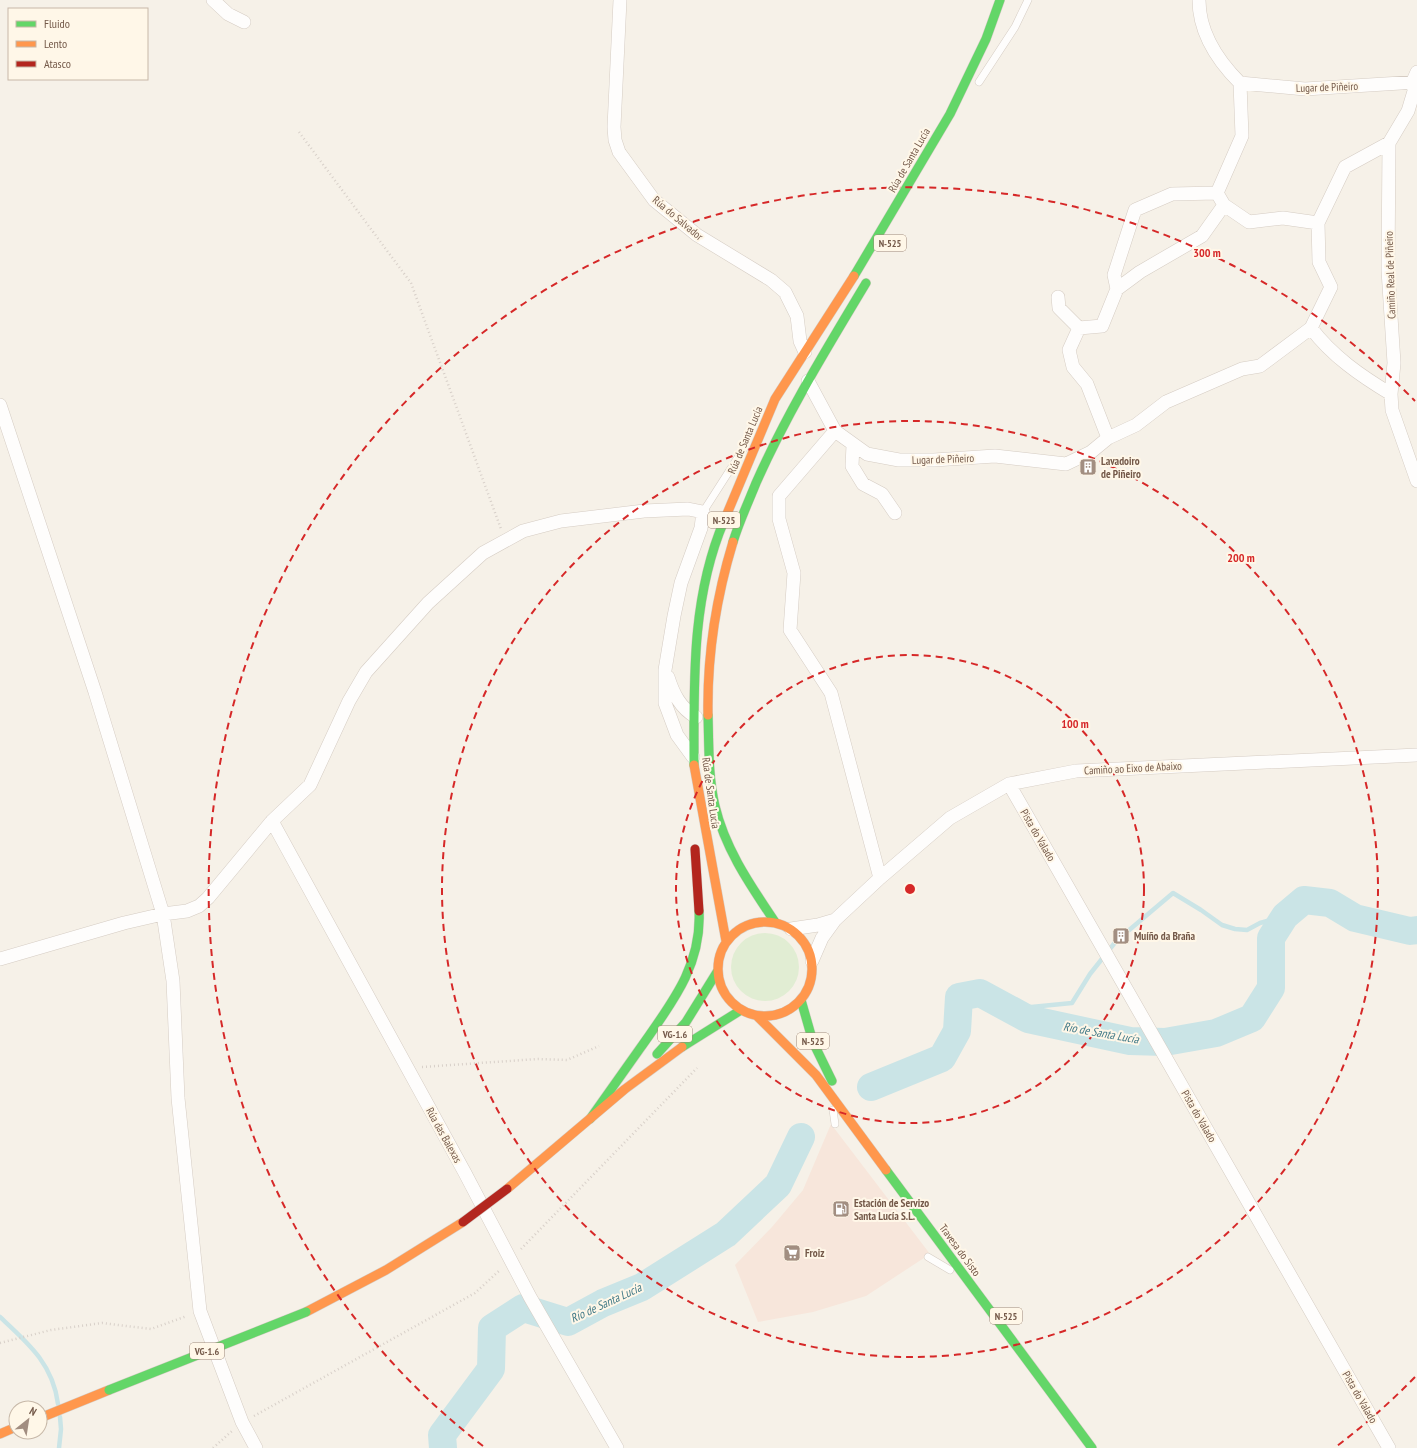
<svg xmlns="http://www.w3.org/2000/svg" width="1417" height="1448" font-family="'PT Sans Narrow',sans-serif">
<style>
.commercial{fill:#f7e6db}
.green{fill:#e1edd3}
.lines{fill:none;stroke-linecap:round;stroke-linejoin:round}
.stream{stroke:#cae4e6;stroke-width:4.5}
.river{stroke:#cae4e6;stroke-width:28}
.lane-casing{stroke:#d5ccc3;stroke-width:8}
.street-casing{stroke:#d5ccc3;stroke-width:14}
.fast-casing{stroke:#d5ccc5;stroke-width:10}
.slow-casing{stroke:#d5ccc5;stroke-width:10}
.jam-casing{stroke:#d5ccc5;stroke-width:10}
.path{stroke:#d8d0c9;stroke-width:2.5;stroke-dasharray:1 3;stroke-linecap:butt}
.lane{stroke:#fefdfc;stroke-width:7}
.street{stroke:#fefdfc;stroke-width:13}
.fast{stroke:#63d668;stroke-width:9}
.slow{stroke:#ff974d;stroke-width:9}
.jam{stroke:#b3261e;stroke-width:9}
.fast-bridge-casing{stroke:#d5ccc5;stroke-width:10;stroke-linecap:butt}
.jam-bridge-casing{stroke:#d5ccc5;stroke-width:10;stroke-linecap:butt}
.fast-bridge{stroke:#63d668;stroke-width:9}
.jam-bridge{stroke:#b3261e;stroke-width:9}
.ring{fill:none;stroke:#d62828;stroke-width:2;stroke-dasharray:7 5}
.labels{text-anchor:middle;stroke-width:4;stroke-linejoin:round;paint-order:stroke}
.shield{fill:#fff7e8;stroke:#9e8879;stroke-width:1}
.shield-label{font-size:10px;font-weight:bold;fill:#745949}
.street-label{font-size:11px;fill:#745949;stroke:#fff7e8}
.poi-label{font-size:11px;font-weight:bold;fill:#745949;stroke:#fff7e8;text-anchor:start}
.water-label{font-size:12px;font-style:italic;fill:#427a87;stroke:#fff7e8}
.centre{fill:#d62828;stroke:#fff7e8;stroke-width:2}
.ring-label{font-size:12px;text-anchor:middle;font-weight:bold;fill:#d62828;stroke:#fff7e8;stroke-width:4;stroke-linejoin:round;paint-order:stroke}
</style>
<rect width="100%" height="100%" fill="#f6f1e8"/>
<path class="commercial" d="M 831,1124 L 930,1254 L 866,1296 L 813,1312 L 758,1322 L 735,1265 L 772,1227 L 803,1190 Z"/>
<path class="green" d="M731 967a34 34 0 1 1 68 0a34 34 0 1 1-68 0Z"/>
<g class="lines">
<path class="stream" d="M 1128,931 L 1173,893 L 1201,910 L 1222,925 L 1235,929 L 1247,930 L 1260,923 L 1285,916
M 1010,1009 L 1072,1003 L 1090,974 L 1117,940
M 0,1317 C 28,1343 53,1364 58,1404
M 59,1448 L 61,1429 L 60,1417"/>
<path class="river" d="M 871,1087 L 942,1058 L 957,1031 L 959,997 L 980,993 L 1028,1019 L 1130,1041 L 1165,1042 L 1216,1033 L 1252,1018 L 1271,988 L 1271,938 L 1285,916 L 1304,900 L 1330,903 L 1355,918 L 1410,931 L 1417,930
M 443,1448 L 442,1435 L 491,1369 L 492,1328 L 523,1308 L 568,1322 L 603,1303 L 642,1287 L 726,1234 L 778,1185 L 801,1137"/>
<g class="lane-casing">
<path id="lane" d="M 979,82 L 1015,27 L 1028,0
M 703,512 L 744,448
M 833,1110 L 835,1124
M 928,1257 L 950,1270"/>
</g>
<g class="street-casing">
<path id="street" d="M 213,0 L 228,14 L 244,22
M 620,0 L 614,127 L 615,140 L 619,152 L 654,200 L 697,235 L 771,280 L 785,292 L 797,316 L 800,341 L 805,352
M 1199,0 C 1199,33 1218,61 1240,83 L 1305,89 L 1417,82
M 1417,72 L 1413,81 L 1414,91 L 1408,111 L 1389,143 L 1388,270 L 1394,363 L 1391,394 L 1392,410 L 1417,481
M 1389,143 L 1345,167 L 1318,223 L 1319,262 L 1331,287 L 1311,328 C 1332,356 1361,376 1391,394
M 1217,193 L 1242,136 L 1240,83
M 1224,205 L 1249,222 L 1283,218 L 1318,223
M 1058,297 L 1059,308 L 1079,328 L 1102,326 L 1117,289 L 1140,272 L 1202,236 L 1224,205 L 1217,193 L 1172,194 L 1135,210 L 1114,275 L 1117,289
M 1079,328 L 1069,350 L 1073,367 L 1087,384 L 1108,438
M 808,381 L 835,431 L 867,454 L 899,460 L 934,460 L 995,456 L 1066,464 L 1091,452 L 1108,438 L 1136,425 L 1166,402 L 1242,369 L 1260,366 L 1311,328
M 0,405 L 95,692 L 163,914 L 173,981 L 178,1098 L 200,1311 L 242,1422 L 256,1448
M 835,431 L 779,496 L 779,519 L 794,573 L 790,630 L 831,693 L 880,878
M 853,445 L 852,466 L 863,484 L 882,494 L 895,513
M 668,677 C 673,693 680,708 696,717
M 1009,784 L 1389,1448
M 272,821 L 465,1173 L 530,1297 L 617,1448
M 791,929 L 818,925 L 835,920
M 0,959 L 124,923 L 163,914 L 187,911 L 199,906 L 208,898 L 272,821 L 310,785 L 349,701 L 366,672 L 428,603 L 483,553 L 523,531 L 561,521 L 644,511 L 688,509 L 703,512 L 701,528 L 681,583 L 674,616 L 665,670 L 665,703 L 677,735 L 693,757
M 812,961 L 822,938 L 835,920 L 880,878 L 950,818 L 1009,784 L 1076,771 L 1417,755"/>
</g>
<g class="fast-casing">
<path id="fast" d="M 854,276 L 950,114 L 986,39 L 1000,0
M 733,542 C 739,522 748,503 756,483 C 787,413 827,348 866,283
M 708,715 C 709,745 708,776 715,806 C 725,849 751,886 775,922
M 694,765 C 694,683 691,598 724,521
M 801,1000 L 813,1042 L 832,1081
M 682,1047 L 741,1010
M 657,1054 L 686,1022 L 717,972
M 590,1119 C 607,1095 624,1071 641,1047 C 671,1004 702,966 699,911
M 886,1170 L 1092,1448"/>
</g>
<g class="slow-casing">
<path id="slow" d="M 724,521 L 775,399 L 854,276
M 708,715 C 707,657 716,598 733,542
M 694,765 L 726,941
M718 969a47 47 0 1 1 94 0a47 47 0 1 1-94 0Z
M 757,1016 L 816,1075 L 886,1170
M 507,1189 L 625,1089 L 682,1047
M 306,1312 L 386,1270 L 463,1222
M 40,1418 L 109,1390
M 0,1434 L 16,1427"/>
</g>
<g class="jam-casing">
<path id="jam" d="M 695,849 L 699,911"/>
</g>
<path class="path" d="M 299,132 L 411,283 L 501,529
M 422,1067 L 538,1059 L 567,1060 L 599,1046
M 521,1249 L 697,1068
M 0,1343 L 51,1330 L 102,1323 L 151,1329 L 187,1316
M 254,1416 L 475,1293 L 500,1270
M 213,1448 L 232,1431"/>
<use href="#lane" class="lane"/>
<use href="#street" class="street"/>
<use href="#fast" class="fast"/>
<use href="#slow" class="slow"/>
<use href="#jam" class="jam"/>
<g class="fast-bridge-casing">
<path id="fast-bridge" d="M 109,1390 L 306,1312"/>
</g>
<g class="jam-bridge-casing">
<path id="jam-bridge" d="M 463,1222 L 507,1189"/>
</g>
<use href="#fast-bridge" class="fast-bridge"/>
<use href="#jam-bridge" class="jam-bridge"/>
</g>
<g class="ring">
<circle cx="910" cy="889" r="234"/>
<circle cx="910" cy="889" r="468"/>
<path d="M1415 1377A702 702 0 0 1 1337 1446M483 1446A702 702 0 1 1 1415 401"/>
</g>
<defs>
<g id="building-square" transform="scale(0.9)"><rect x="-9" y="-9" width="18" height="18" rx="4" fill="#a28e81" stroke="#fff7e8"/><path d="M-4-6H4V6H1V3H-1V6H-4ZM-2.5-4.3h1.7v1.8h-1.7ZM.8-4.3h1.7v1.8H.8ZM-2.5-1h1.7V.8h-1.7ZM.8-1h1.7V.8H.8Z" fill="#fff"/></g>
<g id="fuel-square" transform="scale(0.9)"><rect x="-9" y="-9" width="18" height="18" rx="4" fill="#a28e81" stroke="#fff7e8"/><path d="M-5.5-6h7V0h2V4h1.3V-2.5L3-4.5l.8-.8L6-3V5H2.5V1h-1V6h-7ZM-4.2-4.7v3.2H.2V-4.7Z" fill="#fff"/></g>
<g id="supermarket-square" transform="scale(0.9)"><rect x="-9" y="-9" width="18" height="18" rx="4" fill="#a28e81" stroke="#fff7e8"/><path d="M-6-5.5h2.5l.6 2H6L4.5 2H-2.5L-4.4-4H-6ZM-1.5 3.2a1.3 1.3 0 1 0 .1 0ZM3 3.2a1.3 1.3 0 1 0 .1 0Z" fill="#fff"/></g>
</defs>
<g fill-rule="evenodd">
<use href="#building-square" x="1088" y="467"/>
<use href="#building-square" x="1121" y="936"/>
<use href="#fuel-square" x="841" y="1209"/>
<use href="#supermarket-square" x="792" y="1253"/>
</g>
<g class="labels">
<g class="shield">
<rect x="874" y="235" width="32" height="16" rx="3"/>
<rect x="708" y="512" width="32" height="16" rx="3"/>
<rect x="658" y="1026" width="34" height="16" rx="3"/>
<rect x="797" y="1033" width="32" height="16" rx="3"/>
<rect x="990" y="1308" width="32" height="16" rx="3"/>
<rect x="190" y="1343" width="34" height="16" rx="3"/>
</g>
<g class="shield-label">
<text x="890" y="247">N-525</text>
<text x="724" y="524">N-525</text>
<text x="675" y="1038">VG-1.6</text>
<text x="813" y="1045">N-525</text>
<text x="1006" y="1320">N-525</text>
<text x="207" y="1355">VG-1.6</text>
</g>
<g class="street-label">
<text transform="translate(1327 87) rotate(-2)" y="4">Lugar de Piñeiro</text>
<text transform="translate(909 160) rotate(-60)" y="4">Rúa de Santa Lucía</text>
<text transform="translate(678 218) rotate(40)" y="4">Rúa do Salvador</text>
<text transform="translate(1390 275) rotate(-92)" y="4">Camiño Real de Piñeiro</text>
<text transform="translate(745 440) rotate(-67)" y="4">Rúa de Santa Lucía</text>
<text transform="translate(943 459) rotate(-2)" y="4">Lugar de Piñeiro</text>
<text transform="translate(1133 768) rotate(-3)" y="4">Camiño ao Eixo de Abaixo</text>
<text transform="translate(711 793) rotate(82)" y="4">Rúa de Santa Lucía</text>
<text transform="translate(1038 835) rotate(60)" y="4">Pista do Valado</text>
<text transform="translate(1199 1116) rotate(60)" y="4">Pista do Valado</text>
<text transform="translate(444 1135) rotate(61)" y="4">Rúa das Balexas</text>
<text transform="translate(960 1250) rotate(54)" y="4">Travesa do Sisto</text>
<text transform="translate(1360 1397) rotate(60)" y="4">Pista do Valado</text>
</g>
<g class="poi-label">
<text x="1101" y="465">Lavadoiro<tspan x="1101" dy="13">de Piñeiro</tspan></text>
<text x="1134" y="940">Muíño da Braña</text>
<text x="854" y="1207">Estación de Servizo<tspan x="854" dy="13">Santa Lucía S.L.</tspan></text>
<text x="805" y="1257">Froiz</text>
</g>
<g class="water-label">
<text transform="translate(1101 1033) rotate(10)" y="4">Río de Santa Lucía</text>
<text transform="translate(606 1303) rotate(-25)" y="4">Río de Santa Lucía</text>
</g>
</g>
<circle cx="910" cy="889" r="6" class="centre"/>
<g class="ring-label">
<text x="1207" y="257">300 m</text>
<text x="1241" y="562">200 m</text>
<text x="1075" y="728">100 m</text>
</g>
<rect x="8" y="8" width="140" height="72" fill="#fff7e8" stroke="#c7b8a8"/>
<rect x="16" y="21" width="20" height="6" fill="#63d668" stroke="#c7b8a8"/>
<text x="44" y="28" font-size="12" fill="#745949">Fluido</text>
<rect x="16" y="41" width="20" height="6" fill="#ff974d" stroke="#c7b8a8"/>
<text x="44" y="48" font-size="12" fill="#745949">Lento</text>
<rect x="16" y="61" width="20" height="6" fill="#b3261e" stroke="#c7b8a8"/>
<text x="44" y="68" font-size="12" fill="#745949">Atasco</text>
<g transform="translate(28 1420) rotate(30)"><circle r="19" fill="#fff7e8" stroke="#c7b8a8"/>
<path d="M0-3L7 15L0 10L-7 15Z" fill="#a28e81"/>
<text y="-6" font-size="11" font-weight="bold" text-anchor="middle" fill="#745949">N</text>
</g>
</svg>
